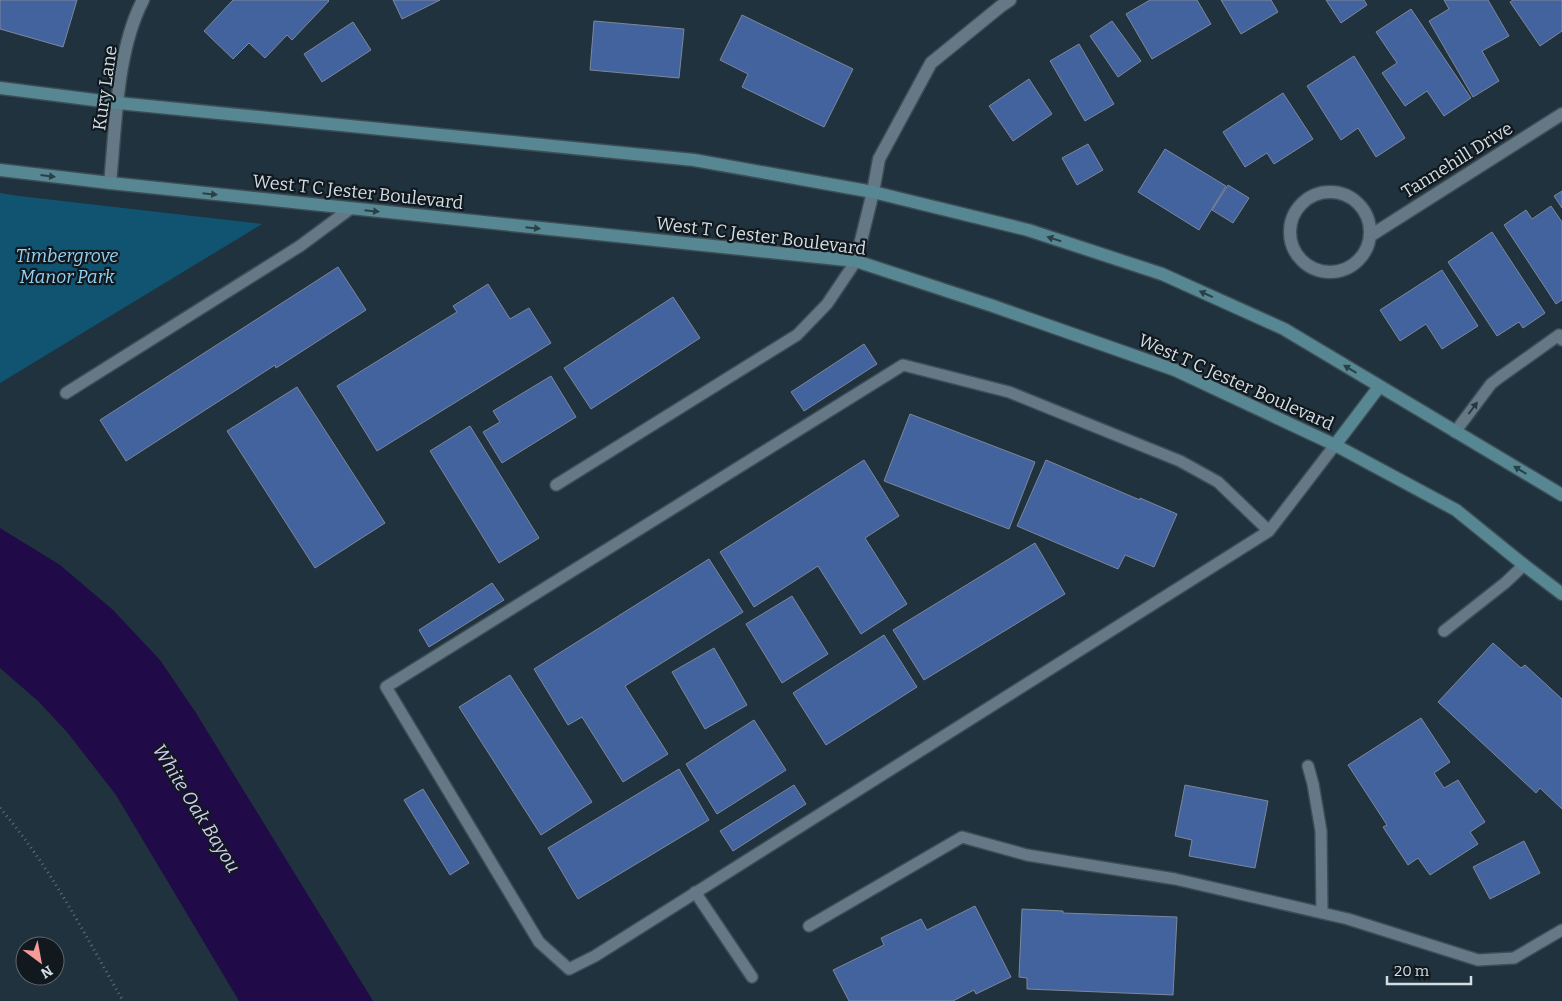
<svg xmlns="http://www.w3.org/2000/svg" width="1562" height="1001" font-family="Bitter,serif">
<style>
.green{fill:#105472}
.water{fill:#200a47}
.building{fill:#43639f;stroke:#7d879a}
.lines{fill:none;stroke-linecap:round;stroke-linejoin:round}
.service-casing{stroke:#3d4d55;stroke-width:14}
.minor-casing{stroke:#3d4d55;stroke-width:15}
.secondary-casing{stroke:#3d4d55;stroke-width:15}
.path{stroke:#607079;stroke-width:3;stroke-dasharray:1 4;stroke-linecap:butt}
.service{stroke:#647985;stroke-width:11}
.minor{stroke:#647985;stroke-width:12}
.secondary{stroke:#568792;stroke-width:12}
.oneway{fill:#294047}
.oneway2{fill:#2a363d}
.labels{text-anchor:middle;stroke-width:4.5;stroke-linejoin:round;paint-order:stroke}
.street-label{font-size:18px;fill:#d2dde4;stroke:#11191e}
.park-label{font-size:18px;font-style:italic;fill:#93d2f5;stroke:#11191e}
.water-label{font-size:19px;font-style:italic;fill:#d2ccf3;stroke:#11191e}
</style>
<rect width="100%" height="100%" fill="#20323d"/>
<path class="green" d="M 0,193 L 19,196 L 262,224 L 0,383 Z"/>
<path class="water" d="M 0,528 L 60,565 L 113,610 L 160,660 L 196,713 L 373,1001 L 239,1001 L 116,795 L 67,732 L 38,701 L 0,668 Z"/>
<path class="building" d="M 0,0 L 77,0 L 63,47 L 0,29 Z
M 233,0 L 328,0 L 329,1 L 292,40 L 287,35 L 265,58 L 249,43 L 233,59 L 204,31 Z
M 393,0 L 440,0 L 402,19 Z
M 1150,0 L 1197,0 L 1211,24 L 1152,59 L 1126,14 Z
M 1221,0 L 1271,0 L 1278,12 L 1241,34 Z
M 1326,0 L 1364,0 L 1367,5 L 1341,23 Z
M 1444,0 L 1488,0 L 1509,36 L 1482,51 L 1499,81 L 1473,97 L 1429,21 L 1449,9 Z
M 1513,0 L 1562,0 L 1562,31 L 1540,46 L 1510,2 Z
M 1411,9 L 1471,98 L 1444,116 L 1427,91 L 1405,106 L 1382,73 L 1397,63 L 1376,32 Z
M 742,15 L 853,69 L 824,127 L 742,87 L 748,74 L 720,60 Z
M 594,21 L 684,29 L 679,78 L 590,70 Z
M 1112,21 L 1141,61 L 1118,77 L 1090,36 Z
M 353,22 L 371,50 L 322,82 L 304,54 Z
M 1079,44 L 1114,104 L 1085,121 L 1050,61 Z
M 1354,56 L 1405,138 L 1376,157 L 1358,128 L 1341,140 L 1307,86 Z
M 1029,79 L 1052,114 L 1013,141 L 989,106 Z
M 1283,93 L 1313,139 L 1274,164 L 1267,153 L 1245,167 L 1223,132 Z
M 1088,144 L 1103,170 L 1077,185 L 1062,158 Z
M 1165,149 L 1226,186 L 1199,230 L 1138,192 Z
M 1228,185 L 1249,198 L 1233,223 L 1212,210 Z
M 1562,191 L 1562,208 L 1554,196 Z
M 1551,206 L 1562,222 L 1562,300 L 1556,304 L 1504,225 L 1526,210 L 1532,219 Z
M 1492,232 L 1545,313 L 1523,328 L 1519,322 L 1497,336 L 1448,262 Z
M 338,267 L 366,310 L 276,368 L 275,365 L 126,461 L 100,420 Z
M 1442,270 L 1478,326 L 1442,349 L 1426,324 L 1400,341 L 1380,310 Z
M 488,284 L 510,319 L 529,308 L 551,343 L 377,451 L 337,386 L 457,312 L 453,306 Z
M 673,297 L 700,338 L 591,409 L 564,368 Z
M 864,344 L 877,364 L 804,411 L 791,392 Z
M 551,376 L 576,417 L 502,463 L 483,432 L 500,422 L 493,411 Z
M 297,387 L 385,523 L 315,568 L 227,431 Z
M 910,414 L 1035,462 L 1009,529 L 884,481 Z
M 470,426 L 539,538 L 499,563 L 430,451 Z
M 864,460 L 899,516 L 865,538 L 907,604 L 861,634 L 818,566 L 754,607 L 720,552 Z
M 1046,460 L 1140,500 L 1140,498 L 1177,514 L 1154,567 L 1125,555 L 1118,569 L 1017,526 Z
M 1035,543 L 1065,594 L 924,680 L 893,630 Z
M 709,559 L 743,612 L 625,686 L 668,754 L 623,782 L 582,717 L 568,725 L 534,669 Z
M 492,583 L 504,600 L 429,647 L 419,630 Z
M 792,596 L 828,654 L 782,683 L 746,624 Z
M 884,635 L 917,687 L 826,745 L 793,693 Z
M 1493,643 L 1521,668 L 1525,665 L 1562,699 L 1562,809 L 1540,788 L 1536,793 L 1438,702 Z
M 714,648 L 747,705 L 705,729 L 672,672 Z
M 510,675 L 592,802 L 541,835 L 459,707 Z
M 1421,718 L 1450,762 L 1434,773 L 1444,788 L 1458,780 L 1485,822 L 1470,832 L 1478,844 L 1430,875 L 1418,858 L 1408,865 L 1383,827 L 1387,825 L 1348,765 Z
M 754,720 L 786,770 L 717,814 L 686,764 Z
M 679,769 L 709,820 L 578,899 L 548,848 Z
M 794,785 L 806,804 L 733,851 L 720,831 Z
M 1185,785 L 1268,801 L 1255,868 L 1189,856 L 1192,840 L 1175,836 Z
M 423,789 L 469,863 L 450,875 L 404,800 Z
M 1524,841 L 1540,873 L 1490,899 L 1473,867 Z
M 975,906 L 1011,977 L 976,994 L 974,990 L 953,1001 L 849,1001 L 833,970 L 884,945 L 881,938 L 921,919 L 927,930 Z
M 1022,909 L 1063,911 L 1063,913 L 1177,917 L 1173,995 L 1027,989 L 1027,978 L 1019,977 Z"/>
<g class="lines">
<g class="service-casing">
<path id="service" d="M 66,393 L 300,246 L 350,209
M 1455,432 L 1491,384 L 1500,377 L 1559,335 L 1562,340
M 556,485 L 797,335 L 827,304 L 856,261
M 1269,531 L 1218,482 L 1180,461 L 1009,392 L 903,365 L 386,687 L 539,942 L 569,969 L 595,956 L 1269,531 L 1335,445
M 1444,631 L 1505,583 L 1524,565
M 1308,766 L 1313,784 L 1321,831 L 1322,913
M 695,892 L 752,977
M 809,926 L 962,837 L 1027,855 L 1175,879 L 1348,919 L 1478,960 L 1514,958 L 1562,930"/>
</g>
<g class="minor-casing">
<path id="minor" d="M 110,183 C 116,125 116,52 143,0
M1290 232a40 40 0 1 1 80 0a40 40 0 1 1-80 0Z
M 1370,236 L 1562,114
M 856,261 L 873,192 L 879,159 L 931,63 L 1001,6 L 1010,0"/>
</g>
<g class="secondary-casing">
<path id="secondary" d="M 0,88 L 118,103 L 694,160 L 873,192 L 1028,230 L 1162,274 L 1284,329 L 1562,495
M 0,170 L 110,183 L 856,261 L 993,306 L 1175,370 L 1335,445 L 1456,510 L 1524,565 L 1562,594
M 1335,445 L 1379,387"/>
</g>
<path class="path" d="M 0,808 C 50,866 85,935 123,1001"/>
<use href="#service" class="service"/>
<use href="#minor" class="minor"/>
<use href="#secondary" class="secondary"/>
</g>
<defs><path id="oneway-solid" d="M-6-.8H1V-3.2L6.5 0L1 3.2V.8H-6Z" transform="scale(1.25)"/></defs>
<g class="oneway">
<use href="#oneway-solid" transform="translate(48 176) rotate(7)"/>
<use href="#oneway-solid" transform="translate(210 194) rotate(6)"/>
<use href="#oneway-solid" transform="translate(372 211) rotate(6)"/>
<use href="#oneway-solid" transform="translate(533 228) rotate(6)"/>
<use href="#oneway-solid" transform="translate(1054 239) rotate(-162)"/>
<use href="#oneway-solid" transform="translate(1206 294) rotate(-156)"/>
<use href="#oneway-solid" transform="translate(1350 369) rotate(-149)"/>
<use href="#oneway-solid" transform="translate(1520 470) rotate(-149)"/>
</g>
<use class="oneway2" href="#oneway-solid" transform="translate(1473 408) rotate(-53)"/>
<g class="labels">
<g class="street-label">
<text transform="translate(105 88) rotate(-82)" y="6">Kury Lane</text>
<text transform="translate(1457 160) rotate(-32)" y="6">Tannehill Drive</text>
<text transform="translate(358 192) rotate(6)" y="6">West T C Jester Boulevard</text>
<text transform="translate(761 236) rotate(7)" y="6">West T C Jester Boulevard</text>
<text transform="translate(1236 382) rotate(24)" y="6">West T C Jester Boulevard</text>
</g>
<g class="park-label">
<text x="67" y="262">Timbergrove<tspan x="67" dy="21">Manor Park</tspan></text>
</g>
<g class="water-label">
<text transform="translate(197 808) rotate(58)" y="7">White Oak Bayou</text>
</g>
</g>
<g transform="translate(40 961) rotate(148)"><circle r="24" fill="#11191e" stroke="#5e676d"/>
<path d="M0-4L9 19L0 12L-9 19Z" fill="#f59b99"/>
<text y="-8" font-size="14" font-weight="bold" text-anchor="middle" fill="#d2dde4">N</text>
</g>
<path d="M1387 976v8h84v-8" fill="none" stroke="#d2dde4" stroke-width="2.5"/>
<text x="1394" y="976" font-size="15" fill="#d2dde4" stroke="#11191e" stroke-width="4" paint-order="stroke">20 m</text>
</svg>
